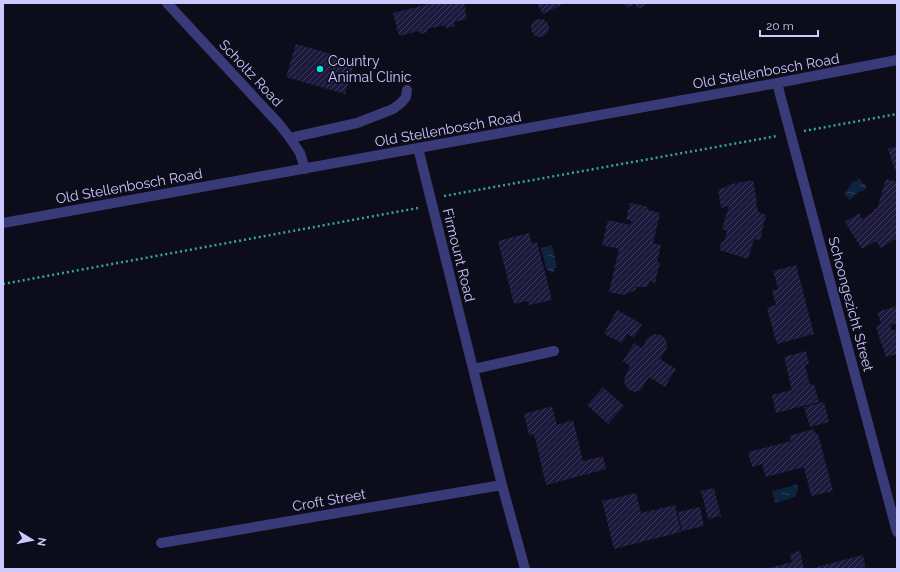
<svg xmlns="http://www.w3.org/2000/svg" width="900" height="572" font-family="Raleway,sans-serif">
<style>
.water{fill:url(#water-ripples)}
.building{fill:url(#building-hatch)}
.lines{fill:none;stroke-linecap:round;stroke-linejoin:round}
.path{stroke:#31a898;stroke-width:2.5;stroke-dasharray:2 3;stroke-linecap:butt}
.minor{stroke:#393b79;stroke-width:10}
.poi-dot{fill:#09e2e8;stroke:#0d0c1b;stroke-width:1.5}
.labels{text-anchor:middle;stroke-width:3.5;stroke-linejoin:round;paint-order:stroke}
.poi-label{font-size:14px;fill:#cbc9fd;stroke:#0d0c1b;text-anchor:start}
.street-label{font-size:14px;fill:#cbc9fd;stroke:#0d0c1b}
</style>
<defs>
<pattern id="water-ripples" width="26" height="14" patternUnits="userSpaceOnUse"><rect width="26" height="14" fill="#0d233e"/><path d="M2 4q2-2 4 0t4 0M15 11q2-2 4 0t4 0" fill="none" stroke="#2f425b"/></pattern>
<pattern id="building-hatch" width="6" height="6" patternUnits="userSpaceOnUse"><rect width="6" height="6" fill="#1d193c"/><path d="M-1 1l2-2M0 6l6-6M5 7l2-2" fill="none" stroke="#3c3959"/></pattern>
</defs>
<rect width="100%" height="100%" fill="#0d0c1b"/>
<path class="water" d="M 858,178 L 860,179 L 863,184 L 865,184 C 868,190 863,191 858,192 L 850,200 L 844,194 L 853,181 L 857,181 Z
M 552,245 L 557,268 L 555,268 L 553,273 L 551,272 L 549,270 L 547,271 L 541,248 Z
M 794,484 L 797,485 L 798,490 L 795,497 L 775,503 L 772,491 L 792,486 Z"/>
<path class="building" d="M 433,3 L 464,3 L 467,19 L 454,22 L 455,26 L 446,28 L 445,25 L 427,29 L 428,32 L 420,34 L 419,31 L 399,36 L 393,13 Z
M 537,3 L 565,3 L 543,14 Z
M 624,3 L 649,3 L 638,9 L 635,4 L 627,8 Z
M531 28a9 9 0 1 1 18 0a9 9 0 1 1-18 0Z
M 296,44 L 355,61 L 345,94 L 286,77 Z
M 897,146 L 897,169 L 895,170 L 888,149 Z
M 886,179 L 897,182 L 897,238 L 881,248 L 876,241 L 862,249 L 845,222 L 859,213 L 862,219 L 873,212 L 874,209 L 877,209 Z
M 753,180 L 757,203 L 756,203 L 758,212 L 766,215 L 760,240 L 754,239 L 748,259 L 719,250 L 722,241 L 724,242 L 727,231 L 722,229 L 729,206 L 721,208 L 718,189 L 727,187 L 727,185 Z
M 630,203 L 649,207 L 648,210 L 660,213 L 653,243 L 661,245 L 657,262 L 660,262 L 655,283 L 649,281 L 648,287 L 636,287 L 636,290 L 623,295 L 609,292 L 619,249 L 602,245 L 608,220 L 630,225 L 632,221 L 626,219 Z
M 529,233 L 532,244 L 537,242 L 552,300 L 529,305 L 528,301 L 514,304 L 498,241 Z
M 796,265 L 814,334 L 777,344 L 767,309 L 769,308 L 768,307 L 776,305 L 772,290 L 778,289 L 773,271 Z
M 897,306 L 897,323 L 890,325 L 892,331 L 897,329 L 897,354 L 886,357 L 882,344 L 881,344 L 876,326 L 881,324 L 877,312 Z
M 617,310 L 642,324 L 634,338 L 627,334 L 622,343 L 604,334 Z
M 657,334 L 663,336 L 666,340 L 667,345 L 666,350 L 660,359 L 676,369 L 665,387 L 649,377 L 641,390 L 635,392 L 629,390 L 625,385 L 624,379 L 630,366 L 623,361 L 634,343 L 642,348 L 647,338 L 652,335 Z
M 806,351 L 809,364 L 805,365 L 810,385 L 814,384 L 819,402 L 776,413 L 772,395 L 792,390 L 784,357 Z
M 603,387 L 624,406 L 608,424 L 587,405 Z
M 824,402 L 829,422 L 810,427 L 804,407 Z
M 552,406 L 557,425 L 573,420 L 583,461 L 603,456 L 606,469 L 546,485 L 534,434 L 529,435 L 524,414 Z
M 814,429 L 816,434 L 818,434 L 833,491 L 811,496 L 804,467 L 766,477 L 762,464 L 752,467 L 748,452 L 791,441 L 789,436 Z
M 714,488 L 721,516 L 708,519 L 701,491 Z
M 636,493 L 641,513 L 675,505 L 681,532 L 614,549 L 602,501 Z
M 700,507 L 704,526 L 682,531 L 678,512 Z
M 800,551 L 804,569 L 765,569 L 792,562 L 790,554 Z
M 863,555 L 866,569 L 812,569 L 824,565 Z"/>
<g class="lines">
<path class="path" d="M 804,131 L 897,114
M 444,196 L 777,136
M 3,284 L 418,208"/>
<path class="minor" d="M 167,3 L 279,124 L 290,138 L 300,153 L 305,169
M 777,83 L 897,532
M 290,138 L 357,123 L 393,109 L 401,103 L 406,97 L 407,90
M 418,148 L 502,485 L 525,569
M 3,223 L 777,83 L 897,60
M 474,369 L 554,351
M 161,543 L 502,485"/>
</g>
<circle class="poi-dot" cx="320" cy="69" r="4"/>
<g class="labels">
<g class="poi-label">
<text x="328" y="66">Country<tspan x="328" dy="16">Animal Clinic</tspan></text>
</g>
<g class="street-label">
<text transform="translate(766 71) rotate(-10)" y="5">Old Stellenbosch Road</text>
<text transform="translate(251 73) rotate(47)" y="5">Scholtz Road</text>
<text transform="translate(448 129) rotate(-10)" y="5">Old Stellenbosch Road</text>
<text transform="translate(129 186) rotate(-10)" y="5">Old Stellenbosch Road</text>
<text transform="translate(459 255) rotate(76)" y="5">Firmount Road</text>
<text transform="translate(851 304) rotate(75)" y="5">Schoongezicht Street</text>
<text transform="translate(329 500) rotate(-10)" y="5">Croft Street</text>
</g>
</g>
<rect width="900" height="572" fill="none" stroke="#cbc9fd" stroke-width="8"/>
<g transform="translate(32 540) rotate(100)" stroke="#0d0c1b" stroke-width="3" paint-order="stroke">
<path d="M0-3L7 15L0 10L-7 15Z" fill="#cbc9fd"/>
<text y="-6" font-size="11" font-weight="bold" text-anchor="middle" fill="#cbc9fd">N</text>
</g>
<path d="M760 30v6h58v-6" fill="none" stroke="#cbc9fd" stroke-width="2"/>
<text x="766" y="30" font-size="12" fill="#cbc9fd" stroke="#0d0c1b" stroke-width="3" paint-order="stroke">20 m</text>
</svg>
